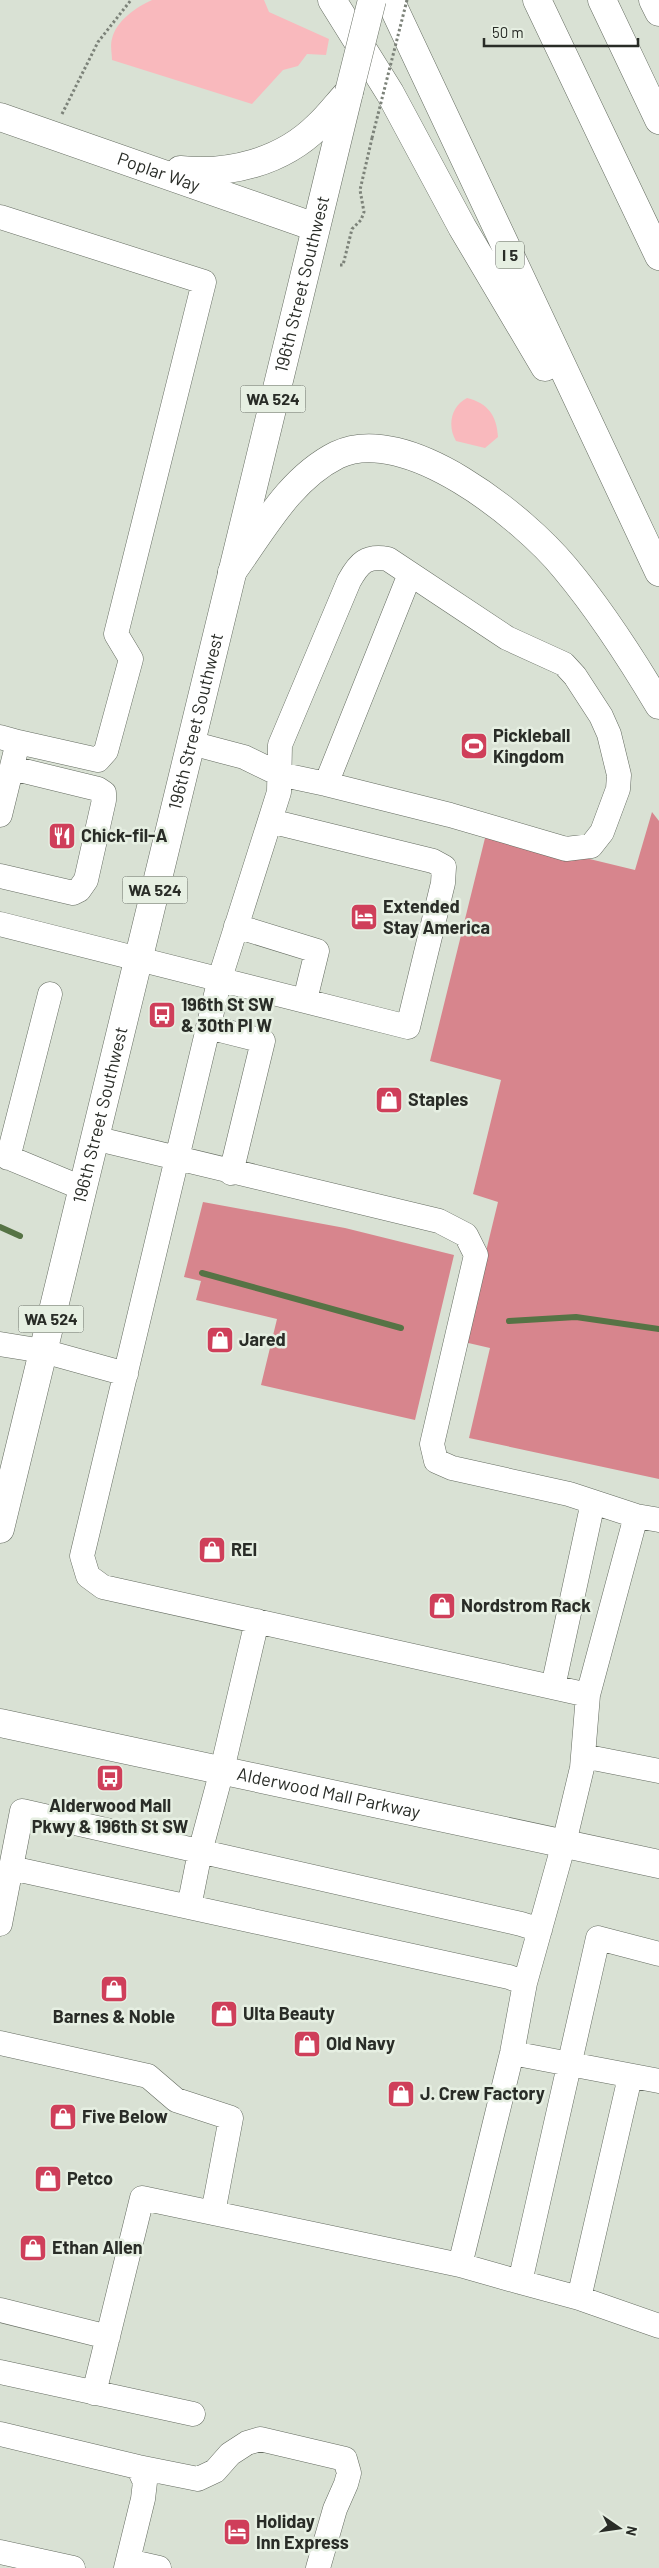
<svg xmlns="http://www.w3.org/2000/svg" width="659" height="2568" font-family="Barlow,sans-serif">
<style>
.green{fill:#f9b9bd}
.forest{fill:#d7858d}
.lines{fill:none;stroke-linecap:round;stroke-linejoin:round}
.stream{stroke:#567345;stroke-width:6}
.minor-casing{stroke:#646b60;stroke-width:25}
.major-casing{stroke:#646b60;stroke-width:29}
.highway-casing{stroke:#646b60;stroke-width:29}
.path{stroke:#7c8279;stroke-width:3;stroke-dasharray:2.5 2.5;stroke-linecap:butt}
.minor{stroke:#fff;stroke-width:24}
.major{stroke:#fff;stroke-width:28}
.highway{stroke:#fff;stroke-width:28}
.major-bridge-casing{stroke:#646b60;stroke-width:29;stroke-linecap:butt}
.path-bridge{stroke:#7c8279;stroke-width:3;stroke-dasharray:2.5 2.5;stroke-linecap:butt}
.major-bridge{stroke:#fff;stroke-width:28}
.labels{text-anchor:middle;stroke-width:5;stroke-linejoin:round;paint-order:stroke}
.shield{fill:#e6efe2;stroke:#62665f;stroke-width:1}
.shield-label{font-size:16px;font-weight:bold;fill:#292c27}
.street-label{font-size:18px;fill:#292c27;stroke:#e6efe2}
.poi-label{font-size:18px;font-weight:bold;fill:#292c27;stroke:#e6efe2;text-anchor:start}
</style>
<rect width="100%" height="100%" fill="#d9e1d4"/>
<path class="green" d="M 152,0 L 264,0 L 269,12 L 329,39 L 326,55 L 307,54 L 298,66 L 283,70 L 252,104 L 112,60 C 112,54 110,45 112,39 C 116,21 136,7 152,0 Z
M 467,398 C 488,403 497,416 498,437 L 485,448 L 456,441 C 447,426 451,406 467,398 Z"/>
<path class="forest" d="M 652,812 L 659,821 L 659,1479 L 469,1438 L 490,1348 L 464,1342 L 498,1202 L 473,1194 L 501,1080 L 430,1061 L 486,834 L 635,870 Z
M 203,1202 L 345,1228 L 454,1255 L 415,1420 L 261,1385 L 277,1319 L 196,1300 L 201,1281 L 184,1277 Z"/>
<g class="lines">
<path class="stream" d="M 0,1227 L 20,1236
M 202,1273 L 401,1328
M 509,1321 L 576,1317 L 659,1329"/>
<g class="minor-casing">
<path id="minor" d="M 0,217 L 204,282 L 116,634 L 131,659 L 106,751 L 98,760 L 18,742
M 0,737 L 18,742 L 0,815
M 191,743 L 244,757 L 279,774 L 326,784 L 410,574
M 326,784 L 450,815 L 566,849 L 591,846 L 602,832 L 618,789 L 619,775 L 609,734 L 601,716 L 575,676 L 564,664 L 507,638 L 388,559 C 366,555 359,563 349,581 L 280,745 L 279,792 L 220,978 L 82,1556 L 88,1576 L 103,1587 L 588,1695
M 0,876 L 73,893 L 79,890 L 86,880 L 104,800 L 104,793 L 98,789 L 12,768
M 0,924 L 408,1027 L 443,883 L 444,867 L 433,861 L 270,821
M 236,926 L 317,951 L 305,1000
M 208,1027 L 263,1041 L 231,1173
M 94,1138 L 439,1221 L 466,1235 L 476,1255 L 432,1444 L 436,1461 L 452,1468 L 569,1494 L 636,1516 L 659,1520
M 0,1154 L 82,1188
M 8,1158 L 50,994
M 0,1344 L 43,1351 L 126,1374
M 553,1687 L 593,1502
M 583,1756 L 659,1771
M 11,1868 L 509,1977 L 525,1983
M 189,1907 L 200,1852 L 222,1770 L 257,1621
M 0,1924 L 22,1811 L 521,1924 L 540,1930
M 0,2043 L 148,2076 L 176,2100 L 231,2118 L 213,2213
M 512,2053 L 659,2081
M 460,2265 L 512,2053 L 525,1983 L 564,1843 L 582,1768 L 588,1695 L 636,1516
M 520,2282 L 579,2298 L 659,2326
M 579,2298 L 630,2077
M 0,2310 L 108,2337
M 0,2372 L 193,2414
M 94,2393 L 142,2198 L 460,2265 L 520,2282 L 598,1938 L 659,1954
M 0,2434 L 138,2467 L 145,2482 L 143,2499 L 126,2568
M 138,2467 L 198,2479 L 215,2471 L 230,2454 L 247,2443 L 260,2439 L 345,2459 L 349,2473 L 346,2484 L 335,2509 L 318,2568
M 0,2552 L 73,2568
M 128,2561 L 159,2568"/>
</g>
<g class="major-casing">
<g id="major">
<path id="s1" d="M 0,117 L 315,227"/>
<path d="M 180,170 C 229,175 282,162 318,126 C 328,117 337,105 346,95"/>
<path id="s2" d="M 0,1529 L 349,92"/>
<path id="s3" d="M 0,1723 L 659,1864"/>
</g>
</g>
<g class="highway-casing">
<path id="highway" d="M 332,0 L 390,93 L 462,227 L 545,367
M 390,0 L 659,572
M 537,0 L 659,256
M 602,0 L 659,120
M 653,0 L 659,12
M 232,572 C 262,531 289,479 337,455 C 406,422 524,518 565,568 C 600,610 631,658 659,705"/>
</g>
<path class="path" d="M 62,114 L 98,42 L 131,0
M 340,265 L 343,265 L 352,229 L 361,220 L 364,212 L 360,190 L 372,138"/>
<use href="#minor" class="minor"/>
<use href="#major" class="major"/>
<use href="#highway" class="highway"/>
<g class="major-bridge-casing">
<path id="major-bridge" d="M 349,92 L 372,0"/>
</g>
<path class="path-bridge" d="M 372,138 L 407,0"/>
<use href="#major-bridge" class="major-bridge"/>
</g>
<defs>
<g id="stadium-square" transform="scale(1.4375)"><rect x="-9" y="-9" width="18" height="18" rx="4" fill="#cf3f5a" stroke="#e6efe2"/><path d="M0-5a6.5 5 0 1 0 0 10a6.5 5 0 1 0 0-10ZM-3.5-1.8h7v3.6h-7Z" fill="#fff"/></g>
<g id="restaurant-square" transform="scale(1.4375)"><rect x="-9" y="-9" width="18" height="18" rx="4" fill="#cf3f5a" stroke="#e6efe2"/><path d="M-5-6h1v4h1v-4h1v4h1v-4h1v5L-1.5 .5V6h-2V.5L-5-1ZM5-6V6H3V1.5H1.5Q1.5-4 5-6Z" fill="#fff"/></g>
<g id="hotel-square" transform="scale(1.4375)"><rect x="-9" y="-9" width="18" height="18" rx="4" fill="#cf3f5a" stroke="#e6efe2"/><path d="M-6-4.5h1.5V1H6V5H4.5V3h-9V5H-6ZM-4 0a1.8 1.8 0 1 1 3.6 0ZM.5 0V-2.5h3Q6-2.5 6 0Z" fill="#fff"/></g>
<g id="bus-square" transform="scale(1.4375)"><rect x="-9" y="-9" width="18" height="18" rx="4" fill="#cf3f5a" stroke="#e6efe2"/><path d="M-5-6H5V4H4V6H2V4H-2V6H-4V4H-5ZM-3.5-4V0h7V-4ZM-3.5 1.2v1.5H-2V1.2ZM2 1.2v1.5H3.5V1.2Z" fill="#fff"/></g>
<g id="shop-square" transform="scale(1.4375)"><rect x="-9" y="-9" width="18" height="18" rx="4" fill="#cf3f5a" stroke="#e6efe2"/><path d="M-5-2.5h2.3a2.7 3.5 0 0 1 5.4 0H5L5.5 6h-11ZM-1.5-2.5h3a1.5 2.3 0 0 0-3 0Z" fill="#fff"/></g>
</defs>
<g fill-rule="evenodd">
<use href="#stadium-square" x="474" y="746"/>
<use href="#restaurant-square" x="62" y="836"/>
<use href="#hotel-square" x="364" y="917"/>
<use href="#bus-square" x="162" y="1015"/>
<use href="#shop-square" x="389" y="1100"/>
<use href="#shop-square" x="220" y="1340"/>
<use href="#shop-square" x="212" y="1550"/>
<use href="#shop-square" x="442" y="1606"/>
<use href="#bus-square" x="110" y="1778"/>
<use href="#shop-square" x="114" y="1989"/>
<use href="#shop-square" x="224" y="2014"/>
<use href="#shop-square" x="307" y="2044"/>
<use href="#shop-square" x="401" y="2094"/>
<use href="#shop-square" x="63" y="2117"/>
<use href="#shop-square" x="48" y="2179"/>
<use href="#shop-square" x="33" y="2248"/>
<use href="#hotel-square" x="237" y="2532"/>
</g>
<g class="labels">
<g class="shield">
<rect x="496" y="241.5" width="28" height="27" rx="4"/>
<rect x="240.5" y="385.5" width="65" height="27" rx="4"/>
<rect x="122.5" y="876.5" width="65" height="27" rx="4"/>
<rect x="18.5" y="1305.5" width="65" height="27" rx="4"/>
</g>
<g class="shield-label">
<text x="510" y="261">I 5</text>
<text x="273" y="405">WA 524</text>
<text x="155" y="896">WA 524</text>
<text x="51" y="1325">WA 524</text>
</g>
<g class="street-label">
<text dy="6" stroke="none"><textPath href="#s1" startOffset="168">Poplar Way</textPath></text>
<text dy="6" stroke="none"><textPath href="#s2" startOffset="1281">196th Street Southwest</textPath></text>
<text dy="6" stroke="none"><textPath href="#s2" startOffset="831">196th Street Southwest</textPath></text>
<text dy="6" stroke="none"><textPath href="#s2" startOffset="426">196th Street Southwest</textPath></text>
<text dy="6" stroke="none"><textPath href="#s3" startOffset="336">Alderwood Mall Parkway</textPath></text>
</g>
<g class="poi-label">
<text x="493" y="742">Pickleball<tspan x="493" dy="21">Kingdom</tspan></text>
<text x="81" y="842">Chick-fil-A</text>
<text x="383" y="913">Extended<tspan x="383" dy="21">Stay America</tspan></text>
<text x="181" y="1011">196th St SW<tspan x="181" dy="21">&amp; 30th Pl W</tspan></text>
<text x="408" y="1106">Staples</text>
<text x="239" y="1346">Jared</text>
<text x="231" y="1556">REI</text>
<text x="461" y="1612">Nordstrom Rack</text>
<text x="110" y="1812" text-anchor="middle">Alderwood Mall<tspan x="110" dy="21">Pkwy &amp; 196th St SW</tspan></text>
<text x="243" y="2020">Ulta Beauty</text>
<text x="114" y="2023" text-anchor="middle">Barnes &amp; Noble</text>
<text x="326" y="2050">Old Navy</text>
<text x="420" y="2100">J. Crew Factory</text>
<text x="82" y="2123">Five Below</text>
<text x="67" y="2185">Petco</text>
<text x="52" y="2254">Ethan Allen</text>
<text x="256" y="2528">Holiday<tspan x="256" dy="21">Inn Express</tspan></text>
</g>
</g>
<g transform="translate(619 2528) rotate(103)" stroke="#e6efe2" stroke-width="4" paint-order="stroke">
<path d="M0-4L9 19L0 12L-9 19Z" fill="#292c27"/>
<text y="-8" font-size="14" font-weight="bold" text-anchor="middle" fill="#292c27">N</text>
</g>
<path d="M484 38v8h154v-8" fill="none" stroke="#292c27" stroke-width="2.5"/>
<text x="492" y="38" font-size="15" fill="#292c27" stroke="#e6efe2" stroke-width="4" paint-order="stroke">50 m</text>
</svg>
